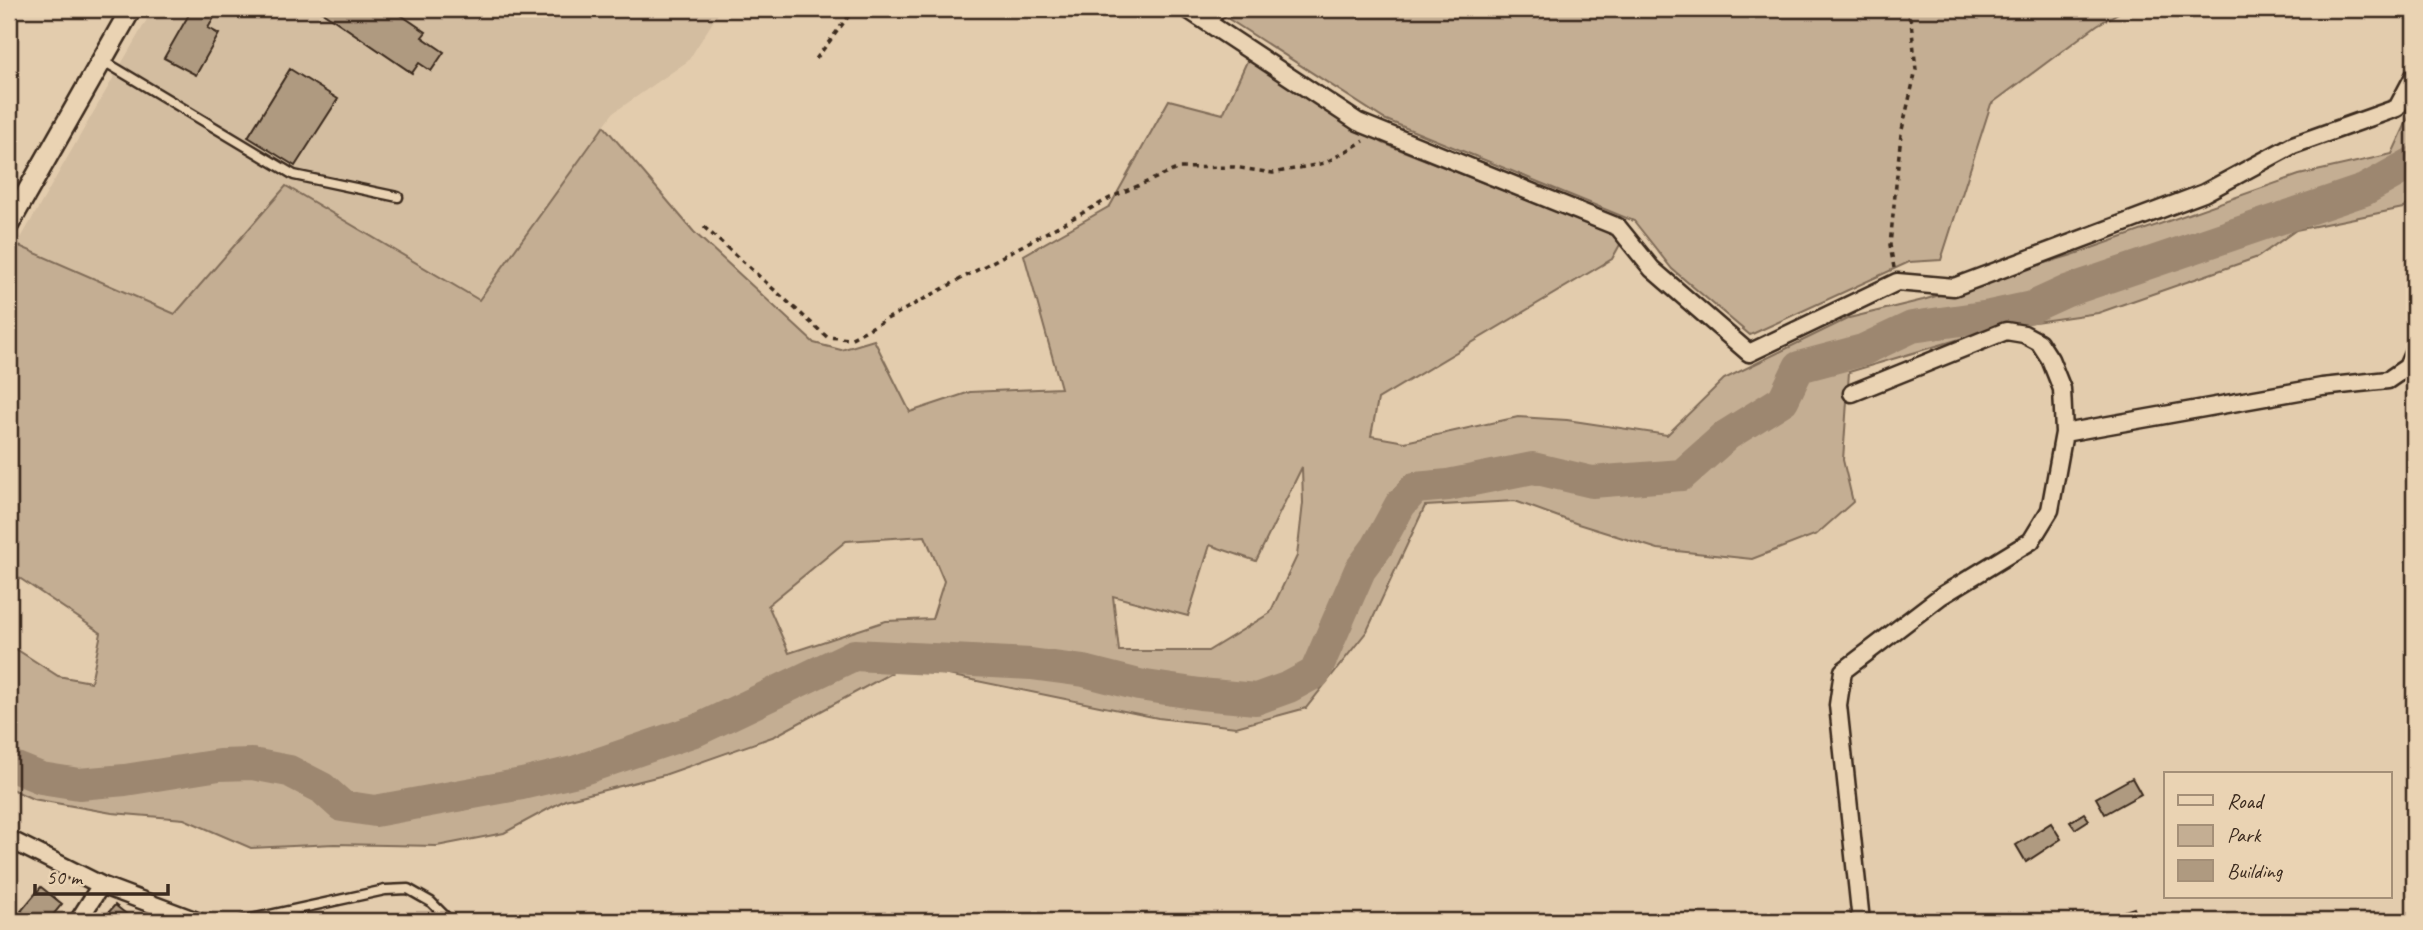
<svg xmlns="http://www.w3.org/2000/svg" width="2423" height="930" font-family="Caveat,sans-serif">
<style>
.built{fill:#d3bda0}
.green{fill:#c4ae93;stroke:#806c58;stroke-width:2;fill-rule:evenodd}
.lines{fill:none;stroke-linecap:round;stroke-linejoin:round}
.river{stroke:#9d8770;stroke-width:32}
.building{fill:#af9a80;stroke:#3b2a1e;stroke-width:2}
.service-casing{stroke:#3b2a1e;stroke-width:13}
.minor-casing{stroke:#3b2a1e;stroke-width:21}
.tertiary-casing{stroke:#3b2a1e;stroke-width:24}
.path{stroke:#3b2a1e;stroke-width:3.5;stroke-dasharray:5 5;stroke-linecap:butt}
.service{stroke:#ead3b3;stroke-width:8}
.minor{stroke:#ead3b3;stroke-width:16}
.tertiary{stroke:#ead3b3;stroke-width:19}
</style>
<rect width="100%" height="100%" fill="#e3ccad"/>
<filter id="ink" filterUnits="userSpaceOnUse"><feTurbulence type="fractalNoise" baseFrequency=".0143" numOctaves="2"/><feDisplacementMap in="SourceGraphic" scale="14" xChannelSelector="R" yChannelSelector="G"/><feConvolveMatrix kernelMatrix="1 2 1 2 8 2 1 2 1" color-interpolation-filters="sRGB"/></filter>
<g filter="url(#ink)">
<path class="built" d="M 153,9 L 721,9 L 688,61 L 613,113 L 479,300 L 286,186 L 175,314 L 17,245 Z"/>
<path class="green" d="M 1241,9 L 2125,9 L 2097,25 L 1991,104 L 1941,260 L 1909,262 L 1750,335 L 1672,269 L 1634,221 L 1384,119 L 1227,18 Z
M 1248,59 L 1383,143 L 1608,232 L 1622,241 L 1612,259 L 1378,399 L 1371,436 L 1405,442 L 1518,417 L 1567,420 L 1667,435 L 1724,379 L 1849,318 L 1923,300 L 2072,255 L 2299,175 L 2392,154 L 2414,106 L 2414,200 L 2403,208 L 2296,230 L 2258,257 L 2098,313 L 2000,327 L 1849,372 L 1843,460 L 1853,502 L 1817,534 L 1752,559 L 1658,549 L 1578,524 L 1515,501 L 1425,506 L 1367,631 L 1306,708 L 1236,727 L 1158,718 L 904,666 L 775,736 L 664,775 L 565,800 L 504,833 L 437,846 L 334,844 L 251,848 L 184,819 L 112,813 L 33,799 L 9,788 L 9,649 L 16,649 L 58,676 L 91,682 L 101,633 L 9,571 L 9,261 L 17,245 L 175,314 L 286,186 L 479,300 L 604,126 L 694,232 L 814,343 L 841,350 L 874,340 L 910,412 L 970,392 L 1061,388 L 1024,255 L 1110,206 L 1169,100 L 1223,114 ZM 1302,467 L 1303,503 L 1297,556 L 1270,613 L 1208,651 L 1119,651 L 1113,596 L 1188,616 L 1210,545 L 1256,561 ZM 925,536 L 944,581 L 932,619 L 886,621 L 789,653 L 768,605 L 846,541 Z"/>
<g class="lines">
<path class="river" d="M 9,765 L 41,778 L 79,784 L 125,780 L 219,765 L 252,764 L 289,771 L 322,788 L 342,806 L 375,811 L 522,784 L 577,771 L 697,730 L 854,655 L 1031,664 L 1084,671 L 1139,685 L 1200,694 L 1256,699 L 1289,687 L 1315,673 L 1360,570 L 1377,547 L 1400,505 L 1415,488 L 1448,485 L 1533,468 L 1592,482 L 1682,475 L 1727,435 L 1783,400 L 1799,367 L 1863,350 L 1912,327 L 1990,316 L 2032,307 L 2067,291 L 2364,190 L 2414,162"/>
</g>
<path class="building" d="M 187,9 L 219,9 L 208,28 L 219,34 L 196,75 L 164,58 L 191,11 Z
M 318,9 L 392,9 L 426,32 L 422,37 L 444,52 L 431,71 L 419,63 L 412,73 Z
M 290,69 L 338,99 L 295,166 L 248,137 Z
M 2132,778 L 2141,794 L 2105,814 L 2096,798 Z
M 2084,813 L 2089,820 L 2075,829 L 2070,822 Z
M 2051,823 L 2061,839 L 2026,862 L 2016,845 Z
M 41,887 L 62,904 L 48,921 L 34,921 L 21,911 Z
M 115,905 L 135,921 L 101,921 Z
M 2134,908 L 2139,921 L 2105,921 L 2104,918 Z
M 325,915 L 376,915 L 376,921 L 315,921 L 325,920 Z"/>
<g class="lines">
<g class="service-casing">
<path id="service" d="M 1209,23 L 1225,9
M 102,60 L 294,175 L 398,197
M 242,921 L 385,890 L 408,889 L 431,902 L 450,921"/>
</g>
<g class="minor-casing">
<path id="minor" d="M 1187,9 L 1358,122 L 1618,227 L 1652,269 L 1749,353 L 1897,282 L 1954,287 L 2204,193 L 2293,145 L 2397,108 L 2414,76
M 1852,393 L 2006,331 L 2024,334 L 2039,342 L 2050,359 L 2062,389 L 2064,433 L 2050,510 L 2031,541 L 1941,596 L 1843,671 L 1838,705 L 1861,921
M 2064,433 L 2322,387 L 2388,380 L 2407,367 L 2414,351
M 9,839 L 101,885 L 197,921
M 78,921 L 101,885"/>
</g>
<g class="tertiary-casing">
<path id="tertiary" d="M 9,224 L 131,9"/>
</g>
<path class="path" d="M 816,59 L 854,9
M 704,227 L 827,337 L 850,339 L 1112,197 L 1179,168 L 1234,167 L 1273,173 L 1325,163 L 1364,141
M 1894,268 L 1890,245 L 1901,134 L 1916,70 L 1911,21 L 1905,9"/>
<use href="#service" class="service"/>
<use href="#minor" class="minor"/>
<use href="#tertiary" class="tertiary"/>
</g>
</g>
<rect width="2423" height="930" fill="none" stroke="#ead3b3" stroke-width="35"/>
<rect x="18" y="18" width="2388" height="895" fill="none" stroke="#3b2a1e" stroke-width="2.5" filter="url(#ink)"/>
<rect x="2164" y="772" width="228" height="126" fill="#ead3b3" stroke="#a48f77" stroke-width="2"/>
<rect x="2178" y="795" width="35" height="10" fill="#ead3b3" stroke="#a48f77" stroke-width="2"/>
<text x="2227" y="808" font-size="21" fill="#3b2a1e">Road</text>
<rect x="2178" y="825" width="35" height="21" fill="#c4ae93" stroke="#a48f77" stroke-width="2"/>
<text x="2227" y="842" font-size="21" fill="#3b2a1e">Park</text>
<rect x="2178" y="860" width="35" height="21" fill="#af9a80" stroke="#a48f77" stroke-width="2"/>
<text x="2227" y="878" font-size="21" fill="#3b2a1e">Building</text>
<path d="M35 884v10h133v-10" fill="none" stroke="#3b2a1e" stroke-width="3.5"/>
<text x="46" y="884" font-size="21" fill="#3b2a1e" stroke="#ead3b3" stroke-width="5" paint-order="stroke">50 m</text>
</svg>
